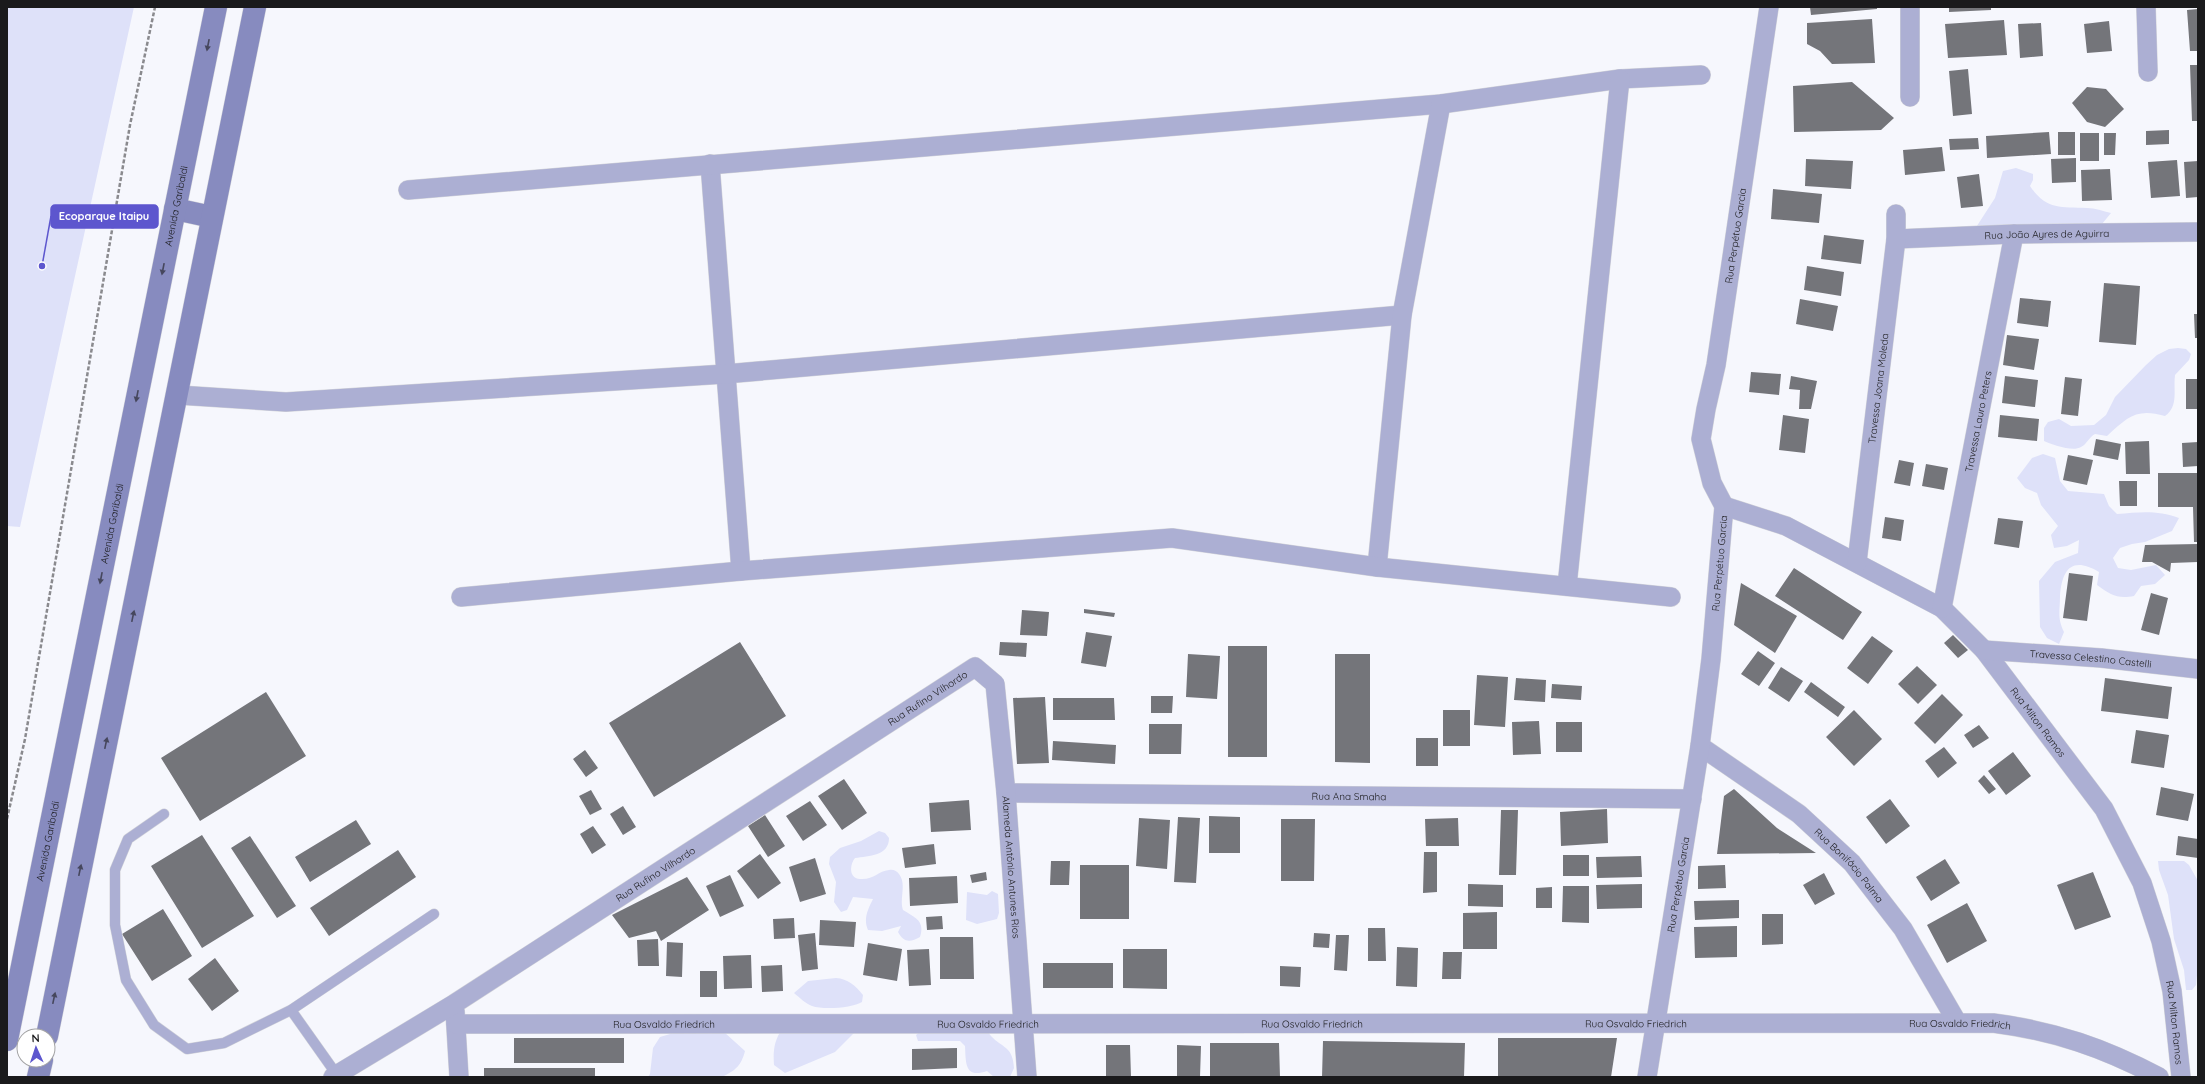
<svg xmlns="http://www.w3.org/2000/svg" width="2205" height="1084" font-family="Quicksand,sans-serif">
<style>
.green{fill:#dee1f9}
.building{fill:#74757a}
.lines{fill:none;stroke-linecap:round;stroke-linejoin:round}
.service-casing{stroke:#d3d4d9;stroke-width:11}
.minor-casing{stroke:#d3d4d9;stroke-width:20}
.secondary-casing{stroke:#d3d4d9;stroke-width:23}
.path{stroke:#8a8a8e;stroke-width:2.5;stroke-dasharray:4 2;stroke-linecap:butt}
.service{stroke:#acafd3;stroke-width:10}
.minor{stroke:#acafd3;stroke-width:19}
.secondary{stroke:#878bbf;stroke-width:22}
.oneway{fill:#46475d}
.labels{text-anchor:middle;stroke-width:3;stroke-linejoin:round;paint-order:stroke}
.street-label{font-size:10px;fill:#1a1a1c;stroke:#fff}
.leader{fill:none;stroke:#5d56ce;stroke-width:1.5}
.callout-dot{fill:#5d56ce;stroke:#fff;stroke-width:1.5}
.callout{fill:#5d56ce;stroke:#5d56ce;stroke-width:1.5}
.callout-label{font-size:11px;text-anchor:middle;font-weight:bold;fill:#fff}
</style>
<rect width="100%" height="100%" fill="#f6f7fd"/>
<path class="green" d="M 7,7 L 134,7 L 20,527 L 7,526 Z
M 2016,168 L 2033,174 L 2033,180 L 2030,186 C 2046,210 2060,207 2087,208 C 2095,208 2103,211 2111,213 L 2102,224 L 1973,232 L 1995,198 L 2003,171 Z
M 2178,348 L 2186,349 L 2191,354 L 2189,360 L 2175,375 C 2173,390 2179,406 2165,416 C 2136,408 2128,417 2107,436 L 2095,434 C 2089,437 2087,444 2081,447 C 2073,452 2053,445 2044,441 L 2044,428 L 2048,422 L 2059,419 L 2071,426 L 2094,425 L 2106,415 L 2115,397 L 2146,365 L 2157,355 L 2169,349 Z
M 2043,454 L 2055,458 L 2060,481 L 2068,491 L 2104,494 L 2109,506 L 2117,514 C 2140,512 2158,510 2179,518 L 2172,531 L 2145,542 L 2132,544 L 2120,548 L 2113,558 L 2118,568 L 2131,570 L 2156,565 L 2165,575 L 2155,584 L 2141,586 L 2134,596 C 2117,599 2111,595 2097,585 L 2099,572 C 2072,556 2062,569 2060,596 C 2060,612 2057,617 2064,632 L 2059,644 L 2047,638 L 2040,627 L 2039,581 L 2055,562 L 2078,553 L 2079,540 L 2067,546 L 2054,548 L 2051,535 L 2058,526 L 2041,505 L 2037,493 L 2025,488 L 2017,478 L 2032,458 Z
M 879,831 L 885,833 L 889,838 C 889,856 869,856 855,858 C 850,864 848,878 860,879 C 874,880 878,871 889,870 C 893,869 897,871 899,874 C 907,884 899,899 903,910 C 916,918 925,921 920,937 C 910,943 903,942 898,932 L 901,926 L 882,931 L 868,930 C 863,919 868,909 873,899 L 853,897 L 847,910 L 841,912 L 834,902 L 836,882 L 829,864 L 830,857 L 840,848 L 861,841 Z
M 2158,861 L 2184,861 L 2189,865 L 2198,881 L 2198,966 L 2196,985 L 2192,990 L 2186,990 L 2184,970 L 2174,939 L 2168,895 L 2159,870 Z
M 992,891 L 998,894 L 999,913 L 997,919 L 977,924 L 966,920 L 967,892 L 987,895 Z
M 836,978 C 848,979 855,985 863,995 L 862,1002 C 853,1008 823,1010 812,1006 C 806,1004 800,998 794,993 L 808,981 Z
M 985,1024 C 987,1028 988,1033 991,1036 C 1002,1048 1013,1046 1014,1068 L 1010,1077 L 994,1077 L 987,1071 C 964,1079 966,1062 965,1046 L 960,1041 L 918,1041 L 916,1035 L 922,1030 Z
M 697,1026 L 724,1032 L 745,1051 C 741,1066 736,1070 722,1077 L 648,1077 L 650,1074 L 653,1048 L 660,1037 Z
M 782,1029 L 854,1033 L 835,1052 L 785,1073 L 774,1065 C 773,1051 774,1041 782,1029 Z"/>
<path class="building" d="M 1810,7 L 1877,7 L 1877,9 L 1811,15 Z
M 1949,7 L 1991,7 L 1991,10 L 1949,12 Z
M 2198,9 L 2198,51 L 2190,51 L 2187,10 Z
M 1872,19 L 1875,63 L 1832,64 L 1820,51 L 1807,44 L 1807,23 Z
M 2004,20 L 2007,55 L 1948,58 L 1945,24 Z
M 2109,21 L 2112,51 L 2087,53 L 2084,24 Z
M 2041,23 L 2043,56 L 2020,58 L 2018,24 Z
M 2190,65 L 2198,65 L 2198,121 L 2192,121 Z
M 1968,69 L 1972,114 L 1953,116 L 1949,71 Z
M 1852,82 L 1894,118 L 1881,130 L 1794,132 L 1793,86 Z
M 2087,87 L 2106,89 L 2124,109 L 2105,127 L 2087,122 L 2072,103 Z
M 2169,130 L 2169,144 L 2146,145 L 2146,131 Z
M 2049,132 L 2051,154 L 1987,158 L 1986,136 Z
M 2058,132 L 2075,132 L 2075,155 L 2058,155 Z
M 2080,133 L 2099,133 L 2099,161 L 2080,161 Z
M 2104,133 L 2116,133 L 2115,155 L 2104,155 Z
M 1978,138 L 1979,149 L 1950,150 L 1949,139 Z
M 1942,147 L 1945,171 L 1905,175 L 1903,150 Z
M 2076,158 L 2076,182 L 2052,183 L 2051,159 Z
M 1806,159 L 1853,161 L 1851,189 L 1805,186 Z
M 2177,160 L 2180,196 L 2151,198 L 2148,162 Z
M 2198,161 L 2198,197 L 2186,198 L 2184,162 Z
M 2110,169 L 2112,200 L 2082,201 L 2081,170 Z
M 1979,174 L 1983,206 L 1961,208 L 1957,177 Z
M 1773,189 L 1822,194 L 1819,223 L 1771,219 Z
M 1824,235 L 1864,240 L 1861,264 L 1821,259 Z
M 1807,266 L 1844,272 L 1841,296 L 1804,290 Z
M 2104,283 L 2140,286 L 2136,345 L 2099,342 Z
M 2020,298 L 2051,301 L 2048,327 L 2017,323 Z
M 1800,299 L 1838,306 L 1833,331 L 1796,324 Z
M 2194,314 L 2198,314 L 2198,338 L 2195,338 Z
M 2007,335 L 2039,339 L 2034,370 L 2003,365 Z
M 1751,372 L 1781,374 L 1779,395 L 1749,392 Z
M 1791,376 L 1817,381 L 1811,409 L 1799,409 L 1800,390 L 1789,389 Z
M 2005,376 L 2038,380 L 2035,407 L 2002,403 Z
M 2065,377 L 2082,379 L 2078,416 L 2061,414 Z
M 2186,379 L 2198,379 L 2198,409 L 2186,409 Z
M 1783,415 L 1809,419 L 1805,453 L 1779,450 Z
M 2000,415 L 2039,419 L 2037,441 L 1998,437 Z
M 2096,439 L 2121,444 L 2118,460 L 2093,455 Z
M 2149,441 L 2150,474 L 2126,474 L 2125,442 Z
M 2198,442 L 2198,466 L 2183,467 L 2182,443 Z
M 2068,455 L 2093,460 L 2087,485 L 2063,480 Z
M 1899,460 L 1914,463 L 1910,486 L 1894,483 Z
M 1926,464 L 1948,468 L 1944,490 L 1922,486 Z
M 2158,473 L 2198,473 L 2198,542 L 2194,542 L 2193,507 L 2158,507 Z
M 2119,481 L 2137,481 L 2137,506 L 2120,506 Z
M 1885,517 L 1904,520 L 1901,541 L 1882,538 Z
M 1998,518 L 2023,521 L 2019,548 L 1994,544 Z
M 2198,544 L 2198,562 L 2171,563 L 2170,572 L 2152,562 L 2142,562 L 2145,545 Z
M 1794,568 L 1862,612 L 1843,640 L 1775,596 Z
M 2069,573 L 2093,576 L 2087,621 L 2063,618 Z
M 1741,583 L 1797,616 L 1775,653 L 1734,625 Z
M 2151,593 L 2168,598 L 2159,635 L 2141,630 Z
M 1084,609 L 1115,613 L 1114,617 L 1084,613 Z
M 1022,610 L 1049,612 L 1047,636 L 1020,635 Z
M 1086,632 L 1112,636 L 1106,667 L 1081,663 Z
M 1953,635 L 1968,650 L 1958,658 L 1944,643 Z
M 1872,636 L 1893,651 L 1868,684 L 1847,668 Z
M 740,642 L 786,716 L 654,797 L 609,723 Z
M 1000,642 L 1027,643 L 1026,657 L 999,655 Z
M 1228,646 L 1267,646 L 1267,757 L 1228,757 Z
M 1758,651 L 1775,663 L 1759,686 L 1741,674 Z
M 1188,654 L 1220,656 L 1217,699 L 1186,697 Z
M 1335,654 L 1370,654 L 1370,763 L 1335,762 Z
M 1917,666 L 1937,685 L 1918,704 L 1898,684 Z
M 1781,667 L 1803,681 L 1789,702 L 1768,688 Z
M 1477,675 L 1508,677 L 1505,727 L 1474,725 Z
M 1516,678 L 1546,680 L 1545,702 L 1514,700 Z
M 2105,678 L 2172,687 L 2168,719 L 2101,711 Z
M 1811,682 L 1845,707 L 1838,717 L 1804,692 Z
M 1552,684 L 1582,686 L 1581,700 L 1551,698 Z
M 266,692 L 306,756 L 200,821 L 161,758 Z
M 1942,694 L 1963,715 L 1935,744 L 1914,723 Z
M 1151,696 L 1173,696 L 1172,713 L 1151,713 Z
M 1045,697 L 1049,763 L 1017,764 L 1013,698 Z
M 1053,698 L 1114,698 L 1115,720 L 1053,720 Z
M 1443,710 L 1470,710 L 1470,746 L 1443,746 Z
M 1854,710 L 1882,739 L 1854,766 L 1826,737 Z
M 1539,721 L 1541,754 L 1513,755 L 1512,722 Z
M 1556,722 L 1582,722 L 1582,752 L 1556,752 Z
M 1149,724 L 1182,724 L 1181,754 L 1149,754 Z
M 1979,725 L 1989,738 L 1973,748 L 1964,735 Z
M 2136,730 L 2169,735 L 2164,768 L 2131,763 Z
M 1416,738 L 1438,738 L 1438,766 L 1416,766 Z
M 1053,741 L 1116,745 L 1115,764 L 1052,760 Z
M 1944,747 L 1957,763 L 1938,778 L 1925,761 Z
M 585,750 L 598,768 L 586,777 L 573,759 Z
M 2013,752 L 2031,776 L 2006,795 L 1988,771 Z
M 1984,775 L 1996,789 L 1989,794 L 1978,781 Z
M 844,779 L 867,813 L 842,830 L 818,796 Z
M 2161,787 L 2194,794 L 2188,821 L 2156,815 Z
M 1734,789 L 1777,828 L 1816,853 L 1717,854 L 1724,796 Z
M 591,790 L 602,809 L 590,815 L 579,796 Z
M 1890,799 L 1910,826 L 1886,844 L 1866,817 Z
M 969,800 L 971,830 L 931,832 L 929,803 Z
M 810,801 L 827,825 L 803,841 L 786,816 Z
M 623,806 L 636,827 L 623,835 L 610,814 Z
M 1607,809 L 1608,843 L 1561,846 L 1560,812 Z
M 1501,810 L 1518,810 L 1516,875 L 1499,875 Z
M 765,815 L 785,846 L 768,857 L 748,826 Z
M 1209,816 L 1240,817 L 1240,853 L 1209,853 Z
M 1178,817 L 1200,818 L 1196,883 L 1174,882 Z
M 1139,818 L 1170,820 L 1167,869 L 1136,866 Z
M 1458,818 L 1459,846 L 1426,846 L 1425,819 Z
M 1281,819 L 1315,819 L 1314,881 L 1281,881 Z
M 356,820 L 371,844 L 310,882 L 295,857 Z
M 593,826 L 606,845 L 592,854 L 580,834 Z
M 202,835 L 254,916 L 202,948 L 151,866 Z
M 250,836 L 296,906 L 277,918 L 231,848 Z
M 2178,836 L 2198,839 L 2198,858 L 2176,855 Z
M 934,844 L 936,864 L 905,868 L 902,848 Z
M 398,850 L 416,877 L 329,936 L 310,908 Z
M 1424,852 L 1437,852 L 1437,892 L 1423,893 Z
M 760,854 L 781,883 L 758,899 L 737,871 Z
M 1563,855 L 1589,855 L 1589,876 L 1563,876 Z
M 1641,856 L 1642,877 L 1597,878 L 1596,857 Z
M 815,858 L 826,894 L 800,902 L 789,867 Z
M 1945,859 L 1960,883 L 1931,901 L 1916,877 Z
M 1051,861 L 1070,861 L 1069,885 L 1050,885 Z
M 1080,865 L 1129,865 L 1129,919 L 1080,919 Z
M 1725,865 L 1726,888 L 1698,889 L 1698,866 Z
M 986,872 L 987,880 L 972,883 L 970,875 Z
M 2093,872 L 2111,917 L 2075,930 L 2057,885 Z
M 1824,873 L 1835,894 L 1815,905 L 1803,885 Z
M 730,875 L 744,906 L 720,917 L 706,886 Z
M 957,876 L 958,903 L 910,906 L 909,878 Z
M 687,877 L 709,910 L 661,941 L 656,931 L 629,938 L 612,915 Z
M 1468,884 L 1503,885 L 1503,907 L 1468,906 Z
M 1642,884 L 1642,908 L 1597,909 L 1596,885 Z
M 1563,886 L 1589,886 L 1589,923 L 1562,922 Z
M 1552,887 L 1552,908 L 1536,908 L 1536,888 Z
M 1739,900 L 1739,918 L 1695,920 L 1694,901 Z
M 1967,903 L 1987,941 L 1947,963 L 1927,925 Z
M 163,909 L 192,956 L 152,981 L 122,934 Z
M 1497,912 L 1497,949 L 1463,949 L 1463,913 Z
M 1762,914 L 1783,914 L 1783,944 L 1762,945 Z
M 942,916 L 943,929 L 927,930 L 926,917 Z
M 794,918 L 795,938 L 774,939 L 773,919 Z
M 820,920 L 856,922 L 854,947 L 819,945 Z
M 1737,926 L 1737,957 L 1695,958 L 1694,927 Z
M 1368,928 L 1385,928 L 1386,961 L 1368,961 Z
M 815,933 L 818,969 L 802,971 L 798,935 Z
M 1314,933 L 1330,934 L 1329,948 L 1313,947 Z
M 1336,935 L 1349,935 L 1347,971 L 1334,970 Z
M 940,937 L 973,937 L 974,979 L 940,979 Z
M 658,939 L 659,966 L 638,966 L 637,940 Z
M 667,942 L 683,943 L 682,977 L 666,976 Z
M 868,943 L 902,949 L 897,981 L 863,975 Z
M 1397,947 L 1418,948 L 1417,987 L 1396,986 Z
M 929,949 L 931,985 L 909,986 L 907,950 Z
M 1123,949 L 1167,949 L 1167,989 L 1123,988 Z
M 1443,952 L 1462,952 L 1461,979 L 1442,979 Z
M 751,955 L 752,988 L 724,989 L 723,956 Z
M 215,958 L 239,991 L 212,1011 L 188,979 Z
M 1043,963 L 1113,963 L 1113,988 L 1043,988 Z
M 782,965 L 783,991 L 762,992 L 761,966 Z
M 1280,966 L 1301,967 L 1300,987 L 1280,986 Z
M 700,971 L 717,971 L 717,997 L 700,997 Z
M 514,1038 L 624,1038 L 624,1063 L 514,1063 Z
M 1498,1038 L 1617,1038 L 1611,1077 L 1498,1077 Z
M 1323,1041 L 1465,1043 L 1464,1077 L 1322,1077 Z
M 1210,1043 L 1279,1043 L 1280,1077 L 1210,1077 Z
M 1106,1045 L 1130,1045 L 1131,1077 L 1106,1077 Z
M 1177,1045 L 1201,1046 L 1200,1077 L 1177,1077 Z
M 957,1048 L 957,1068 L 912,1070 L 912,1049 Z
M 484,1068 L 595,1068 L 595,1077 L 484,1077 Z"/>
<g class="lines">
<g class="service-casing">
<path id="service" d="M 164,814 L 128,839 L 115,870 L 115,925 L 126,980 L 154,1025 L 187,1049 L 224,1043 L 291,1010 L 337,1075
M 291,1010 L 434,914"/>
</g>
<g class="minor-casing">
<g id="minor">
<path d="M 1910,7 L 1910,97"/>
<path d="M 2146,7 L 2148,72"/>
<path d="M 710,164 L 741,571"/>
<path d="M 408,190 L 1441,104 L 1620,79 L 1701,75"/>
<path id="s1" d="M 1896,239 L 2014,234 L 2198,232"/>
<path d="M 178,395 L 286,402 L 725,374 L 1402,315"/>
<path id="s2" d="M 1724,506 L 1786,526 L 1942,608 L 1984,650 L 2104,809 L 2142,883 L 2161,941 L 2172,991 L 2181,1077"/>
<path id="s3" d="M 1857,562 L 1896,239 L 1896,214"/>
<path d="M 1377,567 L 1402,315 L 1441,104"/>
<path d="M 1567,586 L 1620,79"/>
<path d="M 461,597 L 741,571 L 1172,538 L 1377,567 L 1671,597"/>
<path id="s4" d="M 1942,608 L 2014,234"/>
<path id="s5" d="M 1984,650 L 2101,658 L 2198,669"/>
<path id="s6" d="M 1700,746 L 1799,814 L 1852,863 L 1903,929 L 1957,1022"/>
<path id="s7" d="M 1006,793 L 1692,799"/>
<path d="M 455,1011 L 459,1077"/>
<path id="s8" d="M 456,1024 L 1993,1023 C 2055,1031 2104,1048 2159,1077"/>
<path id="s9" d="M 333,1077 L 454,1004 L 975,667 L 995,684 L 1006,793 L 1027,1077"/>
<path id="s10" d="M 1647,1077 L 1700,746 L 1711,659 L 1724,506 L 1712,483 L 1701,439 L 1706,409 L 1716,365 L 1769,7"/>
</g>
</g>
<g class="secondary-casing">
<g id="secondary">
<path d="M 175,209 L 212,217"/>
<path d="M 47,1036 L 255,7"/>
<path id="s11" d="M 7,1040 L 216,7"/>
<path d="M 38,1077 L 42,1060"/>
</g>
</g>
<path class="path" d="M 7,819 L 25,739 L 130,125 L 155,7"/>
<use href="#service" class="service"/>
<use href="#minor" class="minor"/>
<use href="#secondary" class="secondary"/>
</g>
<defs><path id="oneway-solid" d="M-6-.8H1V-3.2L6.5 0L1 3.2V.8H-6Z"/></defs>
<g class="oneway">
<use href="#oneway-solid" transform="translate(208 45) rotate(101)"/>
<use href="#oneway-solid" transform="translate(163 269) rotate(101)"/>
<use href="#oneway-solid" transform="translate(137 396) rotate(101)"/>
<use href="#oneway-solid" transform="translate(101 578) rotate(101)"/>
<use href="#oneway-solid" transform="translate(133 616) rotate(-78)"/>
<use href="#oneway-solid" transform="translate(106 743) rotate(-78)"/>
<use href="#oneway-solid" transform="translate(80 870) rotate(-78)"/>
<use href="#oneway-solid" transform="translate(54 998) rotate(-78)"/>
</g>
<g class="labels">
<g class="street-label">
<text dy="4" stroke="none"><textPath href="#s11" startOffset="851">Avenida Garibaldi</textPath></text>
<text dy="4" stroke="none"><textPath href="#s1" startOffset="151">Rua João Ayres de Aguirra</textPath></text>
<text dy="4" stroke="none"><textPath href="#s10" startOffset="854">Rua Perpétuo Garcia</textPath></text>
<text dy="4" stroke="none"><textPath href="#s3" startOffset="175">Travessa Joana Moleda</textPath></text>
<text dy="4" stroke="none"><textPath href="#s4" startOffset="190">Travessa Lauro Peters</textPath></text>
<text dy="4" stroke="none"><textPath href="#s11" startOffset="527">Avenida Garibaldi</textPath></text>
<text dy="4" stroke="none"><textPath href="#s10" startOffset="519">Rua Perpétuo Garcia</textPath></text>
<text dy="4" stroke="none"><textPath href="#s5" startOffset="107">Travessa Celestino Castelli</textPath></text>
<text dy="4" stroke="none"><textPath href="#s9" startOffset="705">Rua Rufino Vilhordo</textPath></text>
<text dy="4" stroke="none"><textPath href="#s2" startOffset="391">Rua Milton Ramos</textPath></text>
<text dy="4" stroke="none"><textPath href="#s7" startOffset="343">Rua Ana Smaha</textPath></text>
<text dy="4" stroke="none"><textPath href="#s11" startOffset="203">Avenida Garibaldi</textPath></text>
<text dy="4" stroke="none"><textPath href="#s6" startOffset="192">Rua Bonifácio Palma</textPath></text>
<text dy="4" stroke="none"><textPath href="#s9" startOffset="972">Alameda Antônio Antunes Rios</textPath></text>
<text dy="4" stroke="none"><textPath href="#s9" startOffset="381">Rua Rufino Vilhordo</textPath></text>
<text dy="4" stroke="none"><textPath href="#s10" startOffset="195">Rua Perpétuo Garcia</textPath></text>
<text dy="4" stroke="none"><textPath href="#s8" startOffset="532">Rua Osvaldo Friedrich</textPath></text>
<text dy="4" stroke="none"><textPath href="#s2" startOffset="727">Rua Milton Ramos</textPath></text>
<text dy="4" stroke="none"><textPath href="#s8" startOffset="208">Rua Osvaldo Friedrich</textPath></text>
<text dy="4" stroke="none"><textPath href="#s8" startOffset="856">Rua Osvaldo Friedrich</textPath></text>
<text dy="4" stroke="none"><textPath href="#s8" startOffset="1180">Rua Osvaldo Friedrich</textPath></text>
<text dy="4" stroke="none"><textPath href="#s8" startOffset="1504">Rua Osvaldo Friedrich</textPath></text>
</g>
</g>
<path class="leader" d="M42 266L51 216"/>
<circle class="callout-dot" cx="42" cy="266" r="4"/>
<rect class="callout" x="51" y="205" width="107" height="23" rx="4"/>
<g class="callout-label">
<text x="104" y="220">Ecoparque Itaipu</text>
</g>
<rect width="2205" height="1084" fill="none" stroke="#1a1a1c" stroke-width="16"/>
<g transform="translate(36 1048) rotate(357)"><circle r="19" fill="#ffffff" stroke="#a3a3a4"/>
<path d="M0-3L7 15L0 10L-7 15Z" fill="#5d56ce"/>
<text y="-6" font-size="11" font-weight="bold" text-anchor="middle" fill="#1a1a1c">N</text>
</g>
</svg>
